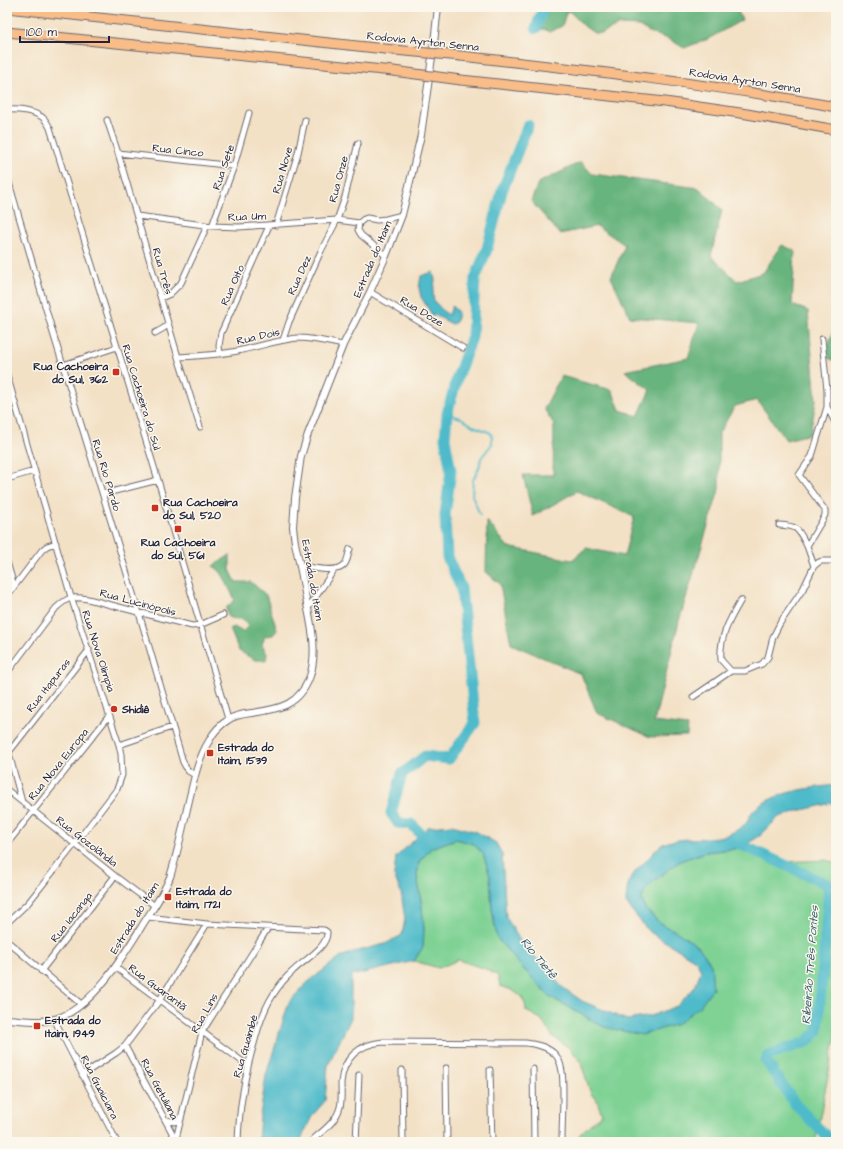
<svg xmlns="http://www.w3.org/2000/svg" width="843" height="1149" font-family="'Architects Daughter',sans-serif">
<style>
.green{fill:#7fd294;stroke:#507a68}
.forest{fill:#67b47e;stroke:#446b5c}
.water{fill:#4fbbca;stroke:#386e82}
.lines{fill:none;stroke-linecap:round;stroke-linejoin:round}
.stream{stroke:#4fbbca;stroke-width:2}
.river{stroke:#4fbbca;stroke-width:11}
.minor-casing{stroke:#6b656c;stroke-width:7}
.tertiary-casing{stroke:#6b656c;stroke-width:8}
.motorway-casing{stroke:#6b656c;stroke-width:11}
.minor{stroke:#fff;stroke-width:5}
.tertiary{stroke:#fff;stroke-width:6}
.motorway{stroke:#f8bd89;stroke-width:9}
.motorway-bridge-casing{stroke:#6b656c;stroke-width:11;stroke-linecap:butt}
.motorway-bridge{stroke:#f8bd89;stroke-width:9}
.poi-dot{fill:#c8321e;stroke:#fbf7ec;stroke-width:1.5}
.labels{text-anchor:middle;stroke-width:3;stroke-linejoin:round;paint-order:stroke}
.street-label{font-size:11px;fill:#22223b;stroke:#fbf7ec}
.poi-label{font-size:11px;font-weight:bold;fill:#22223b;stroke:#fbf7ec;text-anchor:start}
.water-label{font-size:12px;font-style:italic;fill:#32586d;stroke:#fbf7ec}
</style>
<rect width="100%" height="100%" fill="#fbf7ec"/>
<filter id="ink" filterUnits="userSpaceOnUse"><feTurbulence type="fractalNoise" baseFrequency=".025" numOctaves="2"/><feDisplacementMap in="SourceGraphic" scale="8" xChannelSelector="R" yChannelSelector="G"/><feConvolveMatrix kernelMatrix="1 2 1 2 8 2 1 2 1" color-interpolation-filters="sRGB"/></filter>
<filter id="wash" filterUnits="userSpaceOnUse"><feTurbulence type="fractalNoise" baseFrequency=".012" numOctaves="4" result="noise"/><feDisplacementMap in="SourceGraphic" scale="16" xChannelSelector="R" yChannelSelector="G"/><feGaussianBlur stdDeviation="0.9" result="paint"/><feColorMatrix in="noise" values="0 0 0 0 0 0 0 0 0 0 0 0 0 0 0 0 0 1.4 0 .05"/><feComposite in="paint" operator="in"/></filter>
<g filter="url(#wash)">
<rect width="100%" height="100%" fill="#f3e1c6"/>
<path class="green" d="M 456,839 L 474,844 L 483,854 L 490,876 L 492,909 L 497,938 L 519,964 L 549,996 L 604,1027 L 677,1024 L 711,964 L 677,932 L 660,923 L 645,909 L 642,899 L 645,890 L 656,879 L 680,861 L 706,852 L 741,848 L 781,862 L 825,860 L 836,863 L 836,1035 L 816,1137 L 817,1142 L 579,1142 L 579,1135 L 588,1126 L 602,1115 L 596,1098 L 591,1094 L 580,1060 L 568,1047 L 552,1036 L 541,1019 L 526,1011 C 526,995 513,990 500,986 L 498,976 L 486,969 L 458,960 L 439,968 L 414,961 L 423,947 L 424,929 L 422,907 L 417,875 L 419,862 L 431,848 Z"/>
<path class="forest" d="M 540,7 L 736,7 L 742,20 L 708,39 L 684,48 L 671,40 L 649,32 L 639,26 L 620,25 L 602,33 L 594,33 L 584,26 L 569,11 L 566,13 L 562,26 L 549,32 L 544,29 L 539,30 C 537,21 535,16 540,7 Z
M 581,162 L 592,174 L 699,188 L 722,210 L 711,256 L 737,281 L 763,273 L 782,245 L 795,251 L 792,305 L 808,311 L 816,401 L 810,434 L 786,440 L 757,400 L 735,406 L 719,433 L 719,490 L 679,621 L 654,722 L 688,726 L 687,736 L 650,737 L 597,713 L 581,674 L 511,644 L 500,584 L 486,572 L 487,521 L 508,547 L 572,560 L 586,548 L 624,556 L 634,517 L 577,491 L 533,516 L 523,475 L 553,475 L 554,424 L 544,409 L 561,376 L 612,390 L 620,410 L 638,416 L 650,390 L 625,371 L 688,358 L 699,323 L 630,317 L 611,277 L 625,245 L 597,226 L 560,234 L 531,201 L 538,183 Z
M 836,321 L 836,361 L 825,357 Z
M 230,555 L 230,570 L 236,582 L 251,582 L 266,595 L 277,630 L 273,635 L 265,636 L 262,644 L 267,654 L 266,660 L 255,660 L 239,651 L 230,629 L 234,627 L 243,632 L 248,626 C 243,615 236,621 228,617 L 226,608 L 235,600 C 233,595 230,591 228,586 C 224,577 221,570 213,566 Z"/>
<path class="water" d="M 433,272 L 435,280 L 433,294 L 434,301 L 444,312 L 449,315 L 452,306 L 458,312 L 456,322 L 452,324 L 437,316 L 432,315 L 421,297 L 419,288 L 421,276 Z
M 836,785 L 836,802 L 798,811 L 779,817 L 761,835 L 741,848 L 706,852 L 680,861 L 656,879 L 645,890 L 642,899 L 645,909 L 660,923 L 677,932 L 698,946 L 711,964 L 713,988 L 699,1007 L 677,1024 L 642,1035 L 604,1027 L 549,996 L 519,964 L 497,938 L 492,909 L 490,876 L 483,854 L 474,844 L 456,839 L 431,848 L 419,862 L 417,875 L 422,907 L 424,929 L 423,947 L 414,961 L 351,976 L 351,1018 L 328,1065 L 325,1101 L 312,1116 L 300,1142 L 258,1142 L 260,1116 L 266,1075 L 289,1002 L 307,983 L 340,957 L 357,951 L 385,944 L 402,935 L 405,919 L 401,893 L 394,875 L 396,857 L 428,827 L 452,825 L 477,832 L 496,843 L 502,854 L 506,917 L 519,939 L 562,987 L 582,1001 L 627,1020 L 651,1016 L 677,1006 L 694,988 L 701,971 L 697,961 L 648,931 L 626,903 C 627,880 630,876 646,861 C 651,856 657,847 663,844 C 679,836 709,841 727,835 C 732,833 743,827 747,822 C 749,818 751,812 755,809 C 777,791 809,788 836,785 Z"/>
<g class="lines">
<path class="stream" d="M 447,414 L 461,418 L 473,426 L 491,433 L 492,438 L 492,444 L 481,458 L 479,468 L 473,480 L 472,495 L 480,515"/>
<path class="river" d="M 536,28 L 544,7
M 425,838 L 411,824 L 398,823 L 391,813 L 402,774 L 425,756 L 449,759 L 475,723 L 461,588 L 447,557 L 445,515 L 451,471 L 445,438 L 447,414 L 457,378 L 472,337 L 475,279 L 487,249 L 502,191 L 528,125
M 735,842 L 829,885 L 818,1031 L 807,1042 L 768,1055 L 766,1061 L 795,1104 L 832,1142"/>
</g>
</g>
<g filter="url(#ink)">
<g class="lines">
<g class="minor-casing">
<path id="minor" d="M 7,110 C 18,109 33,111 42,117 C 46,120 48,124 50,128 L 158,480 L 228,719
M 107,120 L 118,153 L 178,357 L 200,427
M 118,153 L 234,166
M 7,176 L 53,333 L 139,613 L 183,762 L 188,771 L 195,775
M 137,216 L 212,226 L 239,227 L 337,220 L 359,223
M 276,225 L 298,153 L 305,120
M 212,226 L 234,166 L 249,113
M 386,256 L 361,235 L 358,230 L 359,223 L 364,219 L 367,218 L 377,220 L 386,219 L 402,215
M 370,292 L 463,348
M 161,298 L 170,294 L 181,283 L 207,226
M 155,333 L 164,328 L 168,324
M 283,340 L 289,322 L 321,251 L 337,220 L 345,197 L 358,143
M 220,354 L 219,346 L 221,333 L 269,226
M 178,357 C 199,356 221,355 242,350 C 261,346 278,340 297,338 C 312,338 328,342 343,345
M 63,365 L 117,347
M 7,375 L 71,597 L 119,745 L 121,754 L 122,775 L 117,789 L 75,844 L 28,903 L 7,923
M 827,407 L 836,424
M 7,479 L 34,471
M 103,494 L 158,480
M 779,525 C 799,526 798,529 807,546
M 7,562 L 14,586
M 300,566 C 311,567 337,574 344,565 C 348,561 348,554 350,549
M 814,566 L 807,546 L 823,519 L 825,515 L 825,510 L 799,475 L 812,456 L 827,407 L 827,390 L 822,339
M 7,596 L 42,550 L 47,546 L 56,543
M 308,608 L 334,570
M 731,671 L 721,660 C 719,637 730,619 741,600
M 7,673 L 56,608 C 68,597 72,596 88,599 L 192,626 L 200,625 L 223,615
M 693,697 L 731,671 L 745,671 L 762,664 L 768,657 L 773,637 L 780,623 L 803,589 L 814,566 L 819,562 L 822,561 L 836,561
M 119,745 L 172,727
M 7,746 L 22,802
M 9,752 L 89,650
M 7,790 L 115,876 L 155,906
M 7,844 L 109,716
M 148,917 L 207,924 L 324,930 L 327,932 C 328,948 302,961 292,972 C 284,979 278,987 273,995 C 264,1009 259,1025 255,1040 C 245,1074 239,1107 238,1142
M 7,941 L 81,1004
M 115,967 L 247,1065
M 41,971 L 115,876
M 54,1019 L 117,1142
M 125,1046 L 176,1140
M 446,1068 L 447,1142
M 533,1069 L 534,1142
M 402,1070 L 403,1142
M 490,1070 L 492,1142
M 82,1075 L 116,1053 L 125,1046 L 159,1001 L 207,924
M 165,1119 L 174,1122 L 181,1119
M 176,1139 L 202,1032 L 268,928
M 310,1142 C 321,1132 336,1123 340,1107 C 342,1100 341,1091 341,1083 C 343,1058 359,1044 383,1042 L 526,1043 C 562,1047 563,1063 563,1095 C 563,1111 562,1126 562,1142
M 356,1142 L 359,1075"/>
</g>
<g class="tertiary-casing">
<path id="tertiary" d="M 7,1019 C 25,1020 44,1024 61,1017 C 97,1002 125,953 145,921 C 154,907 164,893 170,877 C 179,849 184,820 191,792 C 195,775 199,757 209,741 C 213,733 220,725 228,720 C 235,715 244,714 252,713 C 280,709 300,705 310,676 C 318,651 311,624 306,599 C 303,580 299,561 295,543 L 293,527 L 295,498 L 301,456 L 308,434 L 343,345 L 370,292 L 386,256 L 402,215 L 421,135 L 434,43 L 438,7"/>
</g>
<g class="motorway-casing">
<path id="motorway" d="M 7,8 L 394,50
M 7,32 L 393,71
M 461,56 C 586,70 712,84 836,107
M 461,80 L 665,102 L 747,114 L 836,130"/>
</g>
<use href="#minor" class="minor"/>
<use href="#tertiary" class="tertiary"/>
<use href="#motorway" class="motorway"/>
<g class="motorway-bridge-casing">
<path id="motorway-bridge" d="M 394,50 L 461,56
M 393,71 L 461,80"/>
</g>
<use href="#motorway-bridge" class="motorway-bridge"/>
</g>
</g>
<g class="poi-dot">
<rect x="112" y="368" width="8" height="8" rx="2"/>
<rect x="151" y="504" width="8" height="8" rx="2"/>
<rect x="174" y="525" width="8" height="8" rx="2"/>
<circle cx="114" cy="709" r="4"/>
<rect x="206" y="749" width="8" height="8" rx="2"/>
<rect x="164" y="893" width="8" height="8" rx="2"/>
<rect x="33" y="1022" width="8" height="8" rx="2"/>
</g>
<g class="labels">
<g class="street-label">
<text transform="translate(423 41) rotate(6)" y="4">Rodovia Ayrton Senna</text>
<text transform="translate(745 80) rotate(9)" y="4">Rodovia Ayrton Senna</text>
<text transform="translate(178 150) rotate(6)" y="4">Rua Cinco</text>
<text transform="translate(223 167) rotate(-71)" y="4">Rua Sete</text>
<text transform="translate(282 170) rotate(-74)" y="4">Rua Nove</text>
<text transform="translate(338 179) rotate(-75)" y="4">Rua Onze</text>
<text transform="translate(247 216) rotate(-2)" y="4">Rua Um</text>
<text transform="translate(372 259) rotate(-67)" y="4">Estrada do Itaim</text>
<text transform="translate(163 271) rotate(74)" y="4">Rua Três</text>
<text transform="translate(299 275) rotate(-66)" y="4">Rua Dez</text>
<text transform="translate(232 285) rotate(-66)" y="4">Rua Oito</text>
<text transform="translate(422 311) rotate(31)" y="4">Rua Doze</text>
<text transform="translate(258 336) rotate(-13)" y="4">Rua Dois</text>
<text transform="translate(142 397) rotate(73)" y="4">Rua Cachoeira do Sul</text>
<text transform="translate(107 475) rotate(73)" y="4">Rua Rio Pardo</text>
<text transform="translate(313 580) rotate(80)" y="4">Estrada do Itaim</text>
<text transform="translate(138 602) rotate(15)" y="4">Rua Lucinópolis</text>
<text transform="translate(99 651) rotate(72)" y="4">Rua Nova Olímpia</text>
<text transform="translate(48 685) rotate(-52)" y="4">Rua Itapuras</text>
<text transform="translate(58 764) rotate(-51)" y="4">Rua Nova Europa</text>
<text transform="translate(87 841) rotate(38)" y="4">Rua Gozolândia</text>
<text transform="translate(71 917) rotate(-52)" y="4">Rua Iacanga</text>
<text transform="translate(134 918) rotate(-58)" y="4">Estrada do Itaim</text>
<text transform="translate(158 987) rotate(37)" y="4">Rua Guarantã</text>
<text transform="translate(204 1013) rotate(-61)" y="4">Rua Lins</text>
<text transform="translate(245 1046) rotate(-74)" y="4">Rua Guaimbé</text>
<text transform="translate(100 1087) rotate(63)" y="4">Rua Guaiciara</text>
<text transform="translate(160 1089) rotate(62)" y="4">Rua Getuliana</text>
</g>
<g class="poi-label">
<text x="108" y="370" text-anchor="end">Rua Cachoeira<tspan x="108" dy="13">do Sul, 362</tspan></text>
<text x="163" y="506">Rua Cachoeira<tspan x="163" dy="13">do Sul, 520</tspan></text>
<text x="178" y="546" text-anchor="middle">Rua Cachoeira<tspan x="178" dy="13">do Sul, 561</tspan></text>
<text x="122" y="713">Shidiê</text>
<text x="218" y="751">Estrada do<tspan x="218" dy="13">Itaim, 1539</tspan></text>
<text x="176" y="895">Estrada do<tspan x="176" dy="13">Itaim, 1721</tspan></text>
<text x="45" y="1024">Estrada do<tspan x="45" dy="13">Itaim, 1949</tspan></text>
</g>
<g class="water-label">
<text transform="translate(539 958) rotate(50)" y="4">Rio Tietê</text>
<text transform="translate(810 965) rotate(-86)" y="4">Ribeirão Três Pontes</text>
</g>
</g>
<rect width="843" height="1149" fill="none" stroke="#fbf7ec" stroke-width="24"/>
<path d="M20 36v6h89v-6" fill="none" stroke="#22223b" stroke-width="2"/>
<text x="26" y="36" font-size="12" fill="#22223b" stroke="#fbf7ec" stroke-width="3" paint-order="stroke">100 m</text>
</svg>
